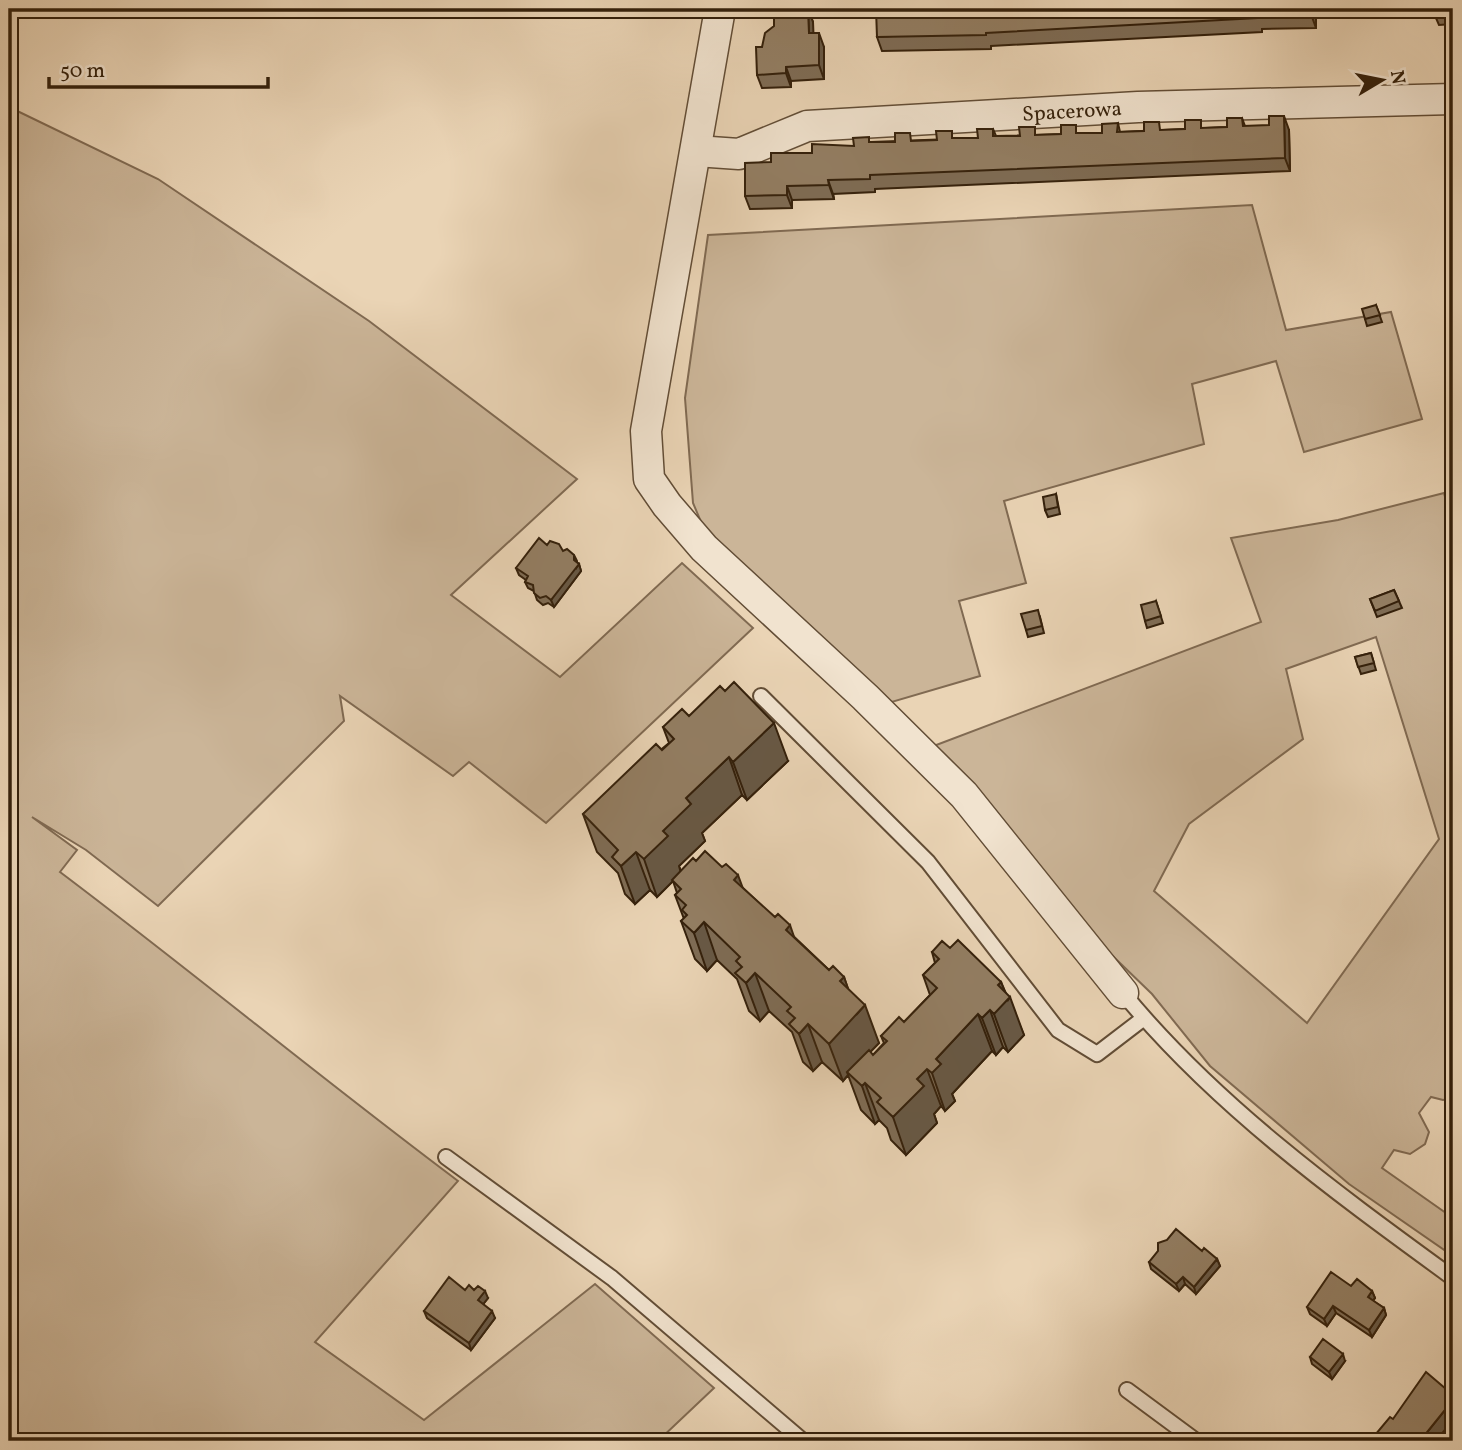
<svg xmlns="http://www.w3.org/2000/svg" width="1462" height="1450" font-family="Vollkorn,serif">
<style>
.green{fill:#cbb598;stroke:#806a52;stroke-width:2;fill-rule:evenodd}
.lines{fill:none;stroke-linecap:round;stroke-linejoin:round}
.lane-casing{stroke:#624d36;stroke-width:18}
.street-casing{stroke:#624d36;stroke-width:33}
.lane{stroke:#f1e3cf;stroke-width:14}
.street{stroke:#f1e3cf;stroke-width:30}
.wall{fill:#7e6c55;stroke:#34200b;stroke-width:2}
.shaded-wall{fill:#675845;stroke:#34200b;stroke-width:2}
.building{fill:#937e63;stroke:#34200b;stroke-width:2}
.labels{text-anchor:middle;stroke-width:5;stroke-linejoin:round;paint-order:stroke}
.street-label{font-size:21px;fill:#34200b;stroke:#f1e3cf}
</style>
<rect width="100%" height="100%" fill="#ead4b5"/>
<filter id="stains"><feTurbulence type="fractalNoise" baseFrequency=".00286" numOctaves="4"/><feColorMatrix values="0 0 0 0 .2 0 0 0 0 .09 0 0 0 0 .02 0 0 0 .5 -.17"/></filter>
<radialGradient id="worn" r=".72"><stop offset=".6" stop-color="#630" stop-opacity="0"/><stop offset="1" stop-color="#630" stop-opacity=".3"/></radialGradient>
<path class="green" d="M 9,107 L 158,179 L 369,321 L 577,479 L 451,595 L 560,677 L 682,563 L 753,628 L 546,823 L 469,762 L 453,776 L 340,696 L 344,721 L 158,906 L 86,850 L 32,817 L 77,850 L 60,872 C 194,973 323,1080 458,1181 L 315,1342 L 424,1420 L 595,1284 L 714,1388 L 658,1441 L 9,1441 Z
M 1252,205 L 1286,330 L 1391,312 L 1422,419 L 1304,452 L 1276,361 L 1192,384 L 1204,444 L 1004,501 L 1026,583 L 959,601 L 980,676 L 885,704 L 710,543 L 693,503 L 685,398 L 708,235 Z
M 1444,493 L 1453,527 L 1453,1098 L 1443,1100 L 1431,1097 L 1419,1113 L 1429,1132 L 1425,1144 L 1410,1154 L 1394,1150 L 1382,1168 L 1453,1218 L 1453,1256 L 1349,1184 L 1210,1066 L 1152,994 L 1093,937 L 931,747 L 1261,622 L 1231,538 L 1338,520 ZM 1376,637 L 1439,839 L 1307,1023 L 1154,891 L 1189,824 L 1303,739 L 1286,669 Z"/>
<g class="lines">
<g class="lane-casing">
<path id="lane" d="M 761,696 L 928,862 L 1058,1030 L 1097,1054 L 1144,1018
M 1123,993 C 1216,1106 1335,1192 1453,1278
M 446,1157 L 612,1278 L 803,1441
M 1127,1390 L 1196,1441"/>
</g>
<g class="street-casing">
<g id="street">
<path d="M 720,9 L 646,431 L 649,479 L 667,505 L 704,548 L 865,697 L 964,795 L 1123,993"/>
<path id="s1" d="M 696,151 L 739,154 L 807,126 L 1138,107 L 1453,99"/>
</g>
</g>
<use href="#lane" class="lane"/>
<use href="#street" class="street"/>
</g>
<path class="wall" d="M 808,9 L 813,22 L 813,33 L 824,47 L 824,79 L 791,81 L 791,87 L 762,88 L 757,75 L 762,47 Z
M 1316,9 L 1316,28 L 1262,29 L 1262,32 L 991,46 L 991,49 L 882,51 L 877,37 Z
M 1407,9 L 1453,9 L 1453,24 L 1439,25 L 1436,18 L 1410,18 Z
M 1242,118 L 1245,126 L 1289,130 L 1290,171 L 875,189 L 875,192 L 833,194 L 834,199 L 792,200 L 792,208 L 750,209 L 745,196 L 771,162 L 812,153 L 854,146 L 871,142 L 978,138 L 993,129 L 996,136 L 1102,133 L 1118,123 L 1120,132 L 1227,127 Z
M 1376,305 L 1382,322 L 1367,326 L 1365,319 Z
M 1056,494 L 1060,514 L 1048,517 L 1045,510 Z
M 547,545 L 563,551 L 579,564 L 581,571 L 554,607 L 548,603 L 543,605 L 537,600 L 534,591 L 528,588 L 525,582 L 526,580 L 519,575 L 516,568 Z
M 1394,590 L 1402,608 L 1377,617 L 1370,599 Z
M 1156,601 L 1163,623 L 1147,628 L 1145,621 Z
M 1040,617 L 1044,633 L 1028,637 L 1026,630 Z
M 1371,653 L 1376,670 L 1361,674 L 1355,657 Z
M 689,716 L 788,761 L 747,800 L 742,795 L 702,833 L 705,841 L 679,866 L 681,871 L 696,861 L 742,887 L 829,970 L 844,977 L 848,989 L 879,1043 L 870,1052 L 873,1055 L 884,1043 L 881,1036 L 904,1022 L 930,995 L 923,975 L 935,963 L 932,952 L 950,948 L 1001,982 L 1024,1035 L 1008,1052 L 1003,1047 L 996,1055 L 992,1051 L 952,1094 L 955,1101 L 945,1111 L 941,1106 L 934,1114 L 937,1123 L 906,1155 L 891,1140 L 887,1128 L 879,1120 L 875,1124 L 861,1110 L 848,1075 L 843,1081 L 822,1062 L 813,1071 L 803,1062 L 792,1032 L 769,1011 L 760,1021 L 749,1011 L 737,979 L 717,960 L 707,971 L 695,959 L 681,921 L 684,919 L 675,895 L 677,893 L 673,881 L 657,897 L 650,890 L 635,904 L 625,894 L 618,873 L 597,852 L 583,814 L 669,743 L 663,727 Z
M 1202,1251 L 1217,1259 L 1220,1266 L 1196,1294 L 1185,1284 L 1179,1291 L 1151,1269 L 1149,1262 Z
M 1351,1286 L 1372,1291 L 1375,1298 L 1373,1301 L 1384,1308 L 1386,1315 L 1372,1337 L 1336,1313 L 1327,1326 L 1310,1314 L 1307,1307 Z
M 474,1290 L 488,1298 L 483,1304 L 495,1318 L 471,1350 L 427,1318 L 424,1311 Z
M 1310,1357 L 1345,1361 L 1332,1379 L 1312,1364 Z"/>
<path class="shaded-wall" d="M 808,9 L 813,22 L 814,47 L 809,33 Z
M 1311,9 L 1316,9 L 1316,28 L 1311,14 Z
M 819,33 L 824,47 L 824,79 L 819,65 Z
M 786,67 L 791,81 L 791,87 L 786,73 Z
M 1284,116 L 1289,130 L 1290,171 L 1285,158 Z
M 828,180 L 833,194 L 834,199 L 829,185 Z
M 787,186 L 792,200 L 792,208 L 787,195 Z
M 574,555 L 577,561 L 577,567 L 579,564 L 581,571 L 554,607 L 551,600 L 574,560 Z
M 774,723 L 788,761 L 747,800 L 733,762 Z
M 729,757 L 742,795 L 702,833 L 705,841 L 679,866 L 681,873 L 657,897 L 644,859 L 686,798 Z
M 636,852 L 650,890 L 635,904 L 621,866 Z
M 738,875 L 752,913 L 734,880 Z
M 704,922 L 717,960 L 707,971 L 694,933 Z
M 790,925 L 803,963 L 786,930 Z
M 755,973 L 769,1011 L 760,1021 L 746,983 Z
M 844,977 L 857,1014 L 865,1005 L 879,1043 L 849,1074 L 847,1072 L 848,1075 L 843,1081 L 829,1044 L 840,981 Z
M 1001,982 L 1008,1000 L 1010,997 L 1024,1035 L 1008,1052 L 994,1014 L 998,985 Z
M 990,1010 L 1003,1047 L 996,1055 L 982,1018 Z
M 978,1014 L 992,1051 L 952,1094 L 955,1101 L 945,1111 L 932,1073 L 936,1059 Z
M 808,1024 L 822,1062 L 813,1071 L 799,1034 Z
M 927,1069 L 941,1106 L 934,1114 L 937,1123 L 906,1155 L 893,1117 L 917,1079 Z
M 865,1083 L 879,1120 L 875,1124 L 862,1086 Z
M 1217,1259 L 1220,1266 L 1196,1294 L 1194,1287 Z
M 1183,1277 L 1185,1284 L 1179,1291 L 1176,1284 Z
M 485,1291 L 488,1298 L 481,1307 L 478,1300 Z
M 1372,1291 L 1375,1298 L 1370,1304 L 1368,1297 Z
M 1333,1306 L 1336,1313 L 1327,1326 L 1324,1319 Z
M 1384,1308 L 1386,1315 L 1372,1337 L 1369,1330 Z
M 492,1311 L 495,1318 L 471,1350 L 469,1343 Z
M 1343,1354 L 1345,1361 L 1332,1379 L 1329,1372 Z
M 1453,1400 L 1453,1420 L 1436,1441 L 1420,1441 Z"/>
<path class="building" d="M 808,9 L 809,33 L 819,33 L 819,65 L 786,67 L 786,73 L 757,75 L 756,47 L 762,47 L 765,33 L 774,26 L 774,10 Z
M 876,9 L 1311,9 L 1311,14 L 1257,15 L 1257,18 L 986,33 L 986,35 L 877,37 Z
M 1434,9 L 1453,9 L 1453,10 L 1434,11 Z
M 1269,116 L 1284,116 L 1285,158 L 870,175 L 870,179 L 828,180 L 829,185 L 787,186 L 787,195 L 745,196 L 745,163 L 771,162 L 771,153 L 812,153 L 812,144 L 854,146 L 853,138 L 869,137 L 869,142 L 895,142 L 895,133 L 910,133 L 911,141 L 937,140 L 936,131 L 952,131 L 952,138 L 978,138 L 977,129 L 993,129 L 993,136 L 1020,136 L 1019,127 L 1035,127 L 1035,135 L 1061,134 L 1061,125 L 1076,125 L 1076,133 L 1102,133 L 1102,124 L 1118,123 L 1117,132 L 1144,131 L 1144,122 L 1159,122 L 1160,130 L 1185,129 L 1185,120 L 1201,120 L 1201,128 L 1227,127 L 1227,118 L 1242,118 L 1243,126 L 1269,125 Z
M 1376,305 L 1380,315 L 1365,319 L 1362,309 Z
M 1056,494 L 1058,507 L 1045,510 L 1043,497 Z
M 539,538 L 547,545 L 550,541 L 559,544 L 563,551 L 567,549 L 574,555 L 574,560 L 579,564 L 551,600 L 546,596 L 540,598 L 534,593 L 533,585 L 525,582 L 528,576 L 516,568 Z
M 1394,590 L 1399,601 L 1375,611 L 1370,599 Z
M 1156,601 L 1161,616 L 1145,621 L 1141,605 Z
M 1038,610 L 1042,626 L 1026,630 L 1021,614 Z
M 1371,653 L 1374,663 L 1358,667 L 1355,657 Z
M 734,682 L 774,723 L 733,762 L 729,757 L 686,798 L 691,804 L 663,831 L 668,836 L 644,859 L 636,852 L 621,866 L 612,857 L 618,850 L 583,814 L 656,744 L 662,750 L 674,739 L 663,727 L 682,709 L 689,716 L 720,686 L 725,691 Z
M 705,851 L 722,867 L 726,864 L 738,875 L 734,880 L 775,917 L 778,914 L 790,925 L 786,930 L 829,970 L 833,966 L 844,977 L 840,981 L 865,1005 L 829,1044 L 808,1024 L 799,1034 L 789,1024 L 795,1018 L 787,1011 L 791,1007 L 755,973 L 746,983 L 735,973 L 742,967 L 736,961 L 740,957 L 704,922 L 694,933 L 681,921 L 687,915 L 682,910 L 686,905 L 675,895 L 681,889 L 672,880 L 693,858 L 696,861 Z
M 958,940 L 1001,982 L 998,985 L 1010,997 L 994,1014 L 990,1010 L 982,1018 L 978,1014 L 936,1059 L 941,1064 L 932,1073 L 927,1069 L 917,1079 L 924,1086 L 893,1117 L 877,1102 L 881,1098 L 865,1083 L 862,1086 L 847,1072 L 869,1050 L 873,1055 L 887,1041 L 881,1036 L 899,1017 L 904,1022 L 937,988 L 923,975 L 939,959 L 932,952 L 942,941 L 950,948 Z
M 1176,1229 L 1202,1251 L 1204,1248 L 1217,1259 L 1194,1287 L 1183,1277 L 1176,1284 L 1149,1262 L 1158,1251 L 1158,1243 L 1167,1240 Z
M 1331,1272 L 1351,1286 L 1357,1279 L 1372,1291 L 1368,1297 L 1384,1308 L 1369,1330 L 1333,1306 L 1324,1319 L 1307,1307 Z
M 449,1277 L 465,1290 L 469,1285 L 474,1290 L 478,1286 L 485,1291 L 478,1300 L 492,1311 L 469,1343 L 424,1311 Z
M 1323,1339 L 1343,1354 L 1329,1372 L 1310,1357 Z
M 1426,1372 L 1453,1395 L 1453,1400 L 1420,1441 L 1370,1441 L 1390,1417 L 1393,1419 Z
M 688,1434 L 695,1441 L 681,1441 Z"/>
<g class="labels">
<g class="street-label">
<text dy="7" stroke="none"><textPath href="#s1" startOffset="382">Spacerowa</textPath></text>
</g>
</g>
<rect width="1462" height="1450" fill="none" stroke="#ead4b5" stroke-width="35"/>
<rect x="10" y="10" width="1441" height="1429" fill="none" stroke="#34200b" stroke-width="3.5"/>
<rect x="18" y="18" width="1427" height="1415" fill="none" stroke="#34200b" stroke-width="2"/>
<g transform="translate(1382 80) rotate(80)" stroke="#f1e3cf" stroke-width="5" paint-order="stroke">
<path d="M0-5L12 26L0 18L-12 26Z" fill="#34200b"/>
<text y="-10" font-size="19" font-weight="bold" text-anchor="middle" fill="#34200b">N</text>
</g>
<path d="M49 77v10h219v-10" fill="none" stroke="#34200b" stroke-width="3.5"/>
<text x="60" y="77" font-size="21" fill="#34200b" stroke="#f1e3cf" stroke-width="5" paint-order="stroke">50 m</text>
<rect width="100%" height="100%" filter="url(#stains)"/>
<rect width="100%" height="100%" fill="url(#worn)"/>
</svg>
